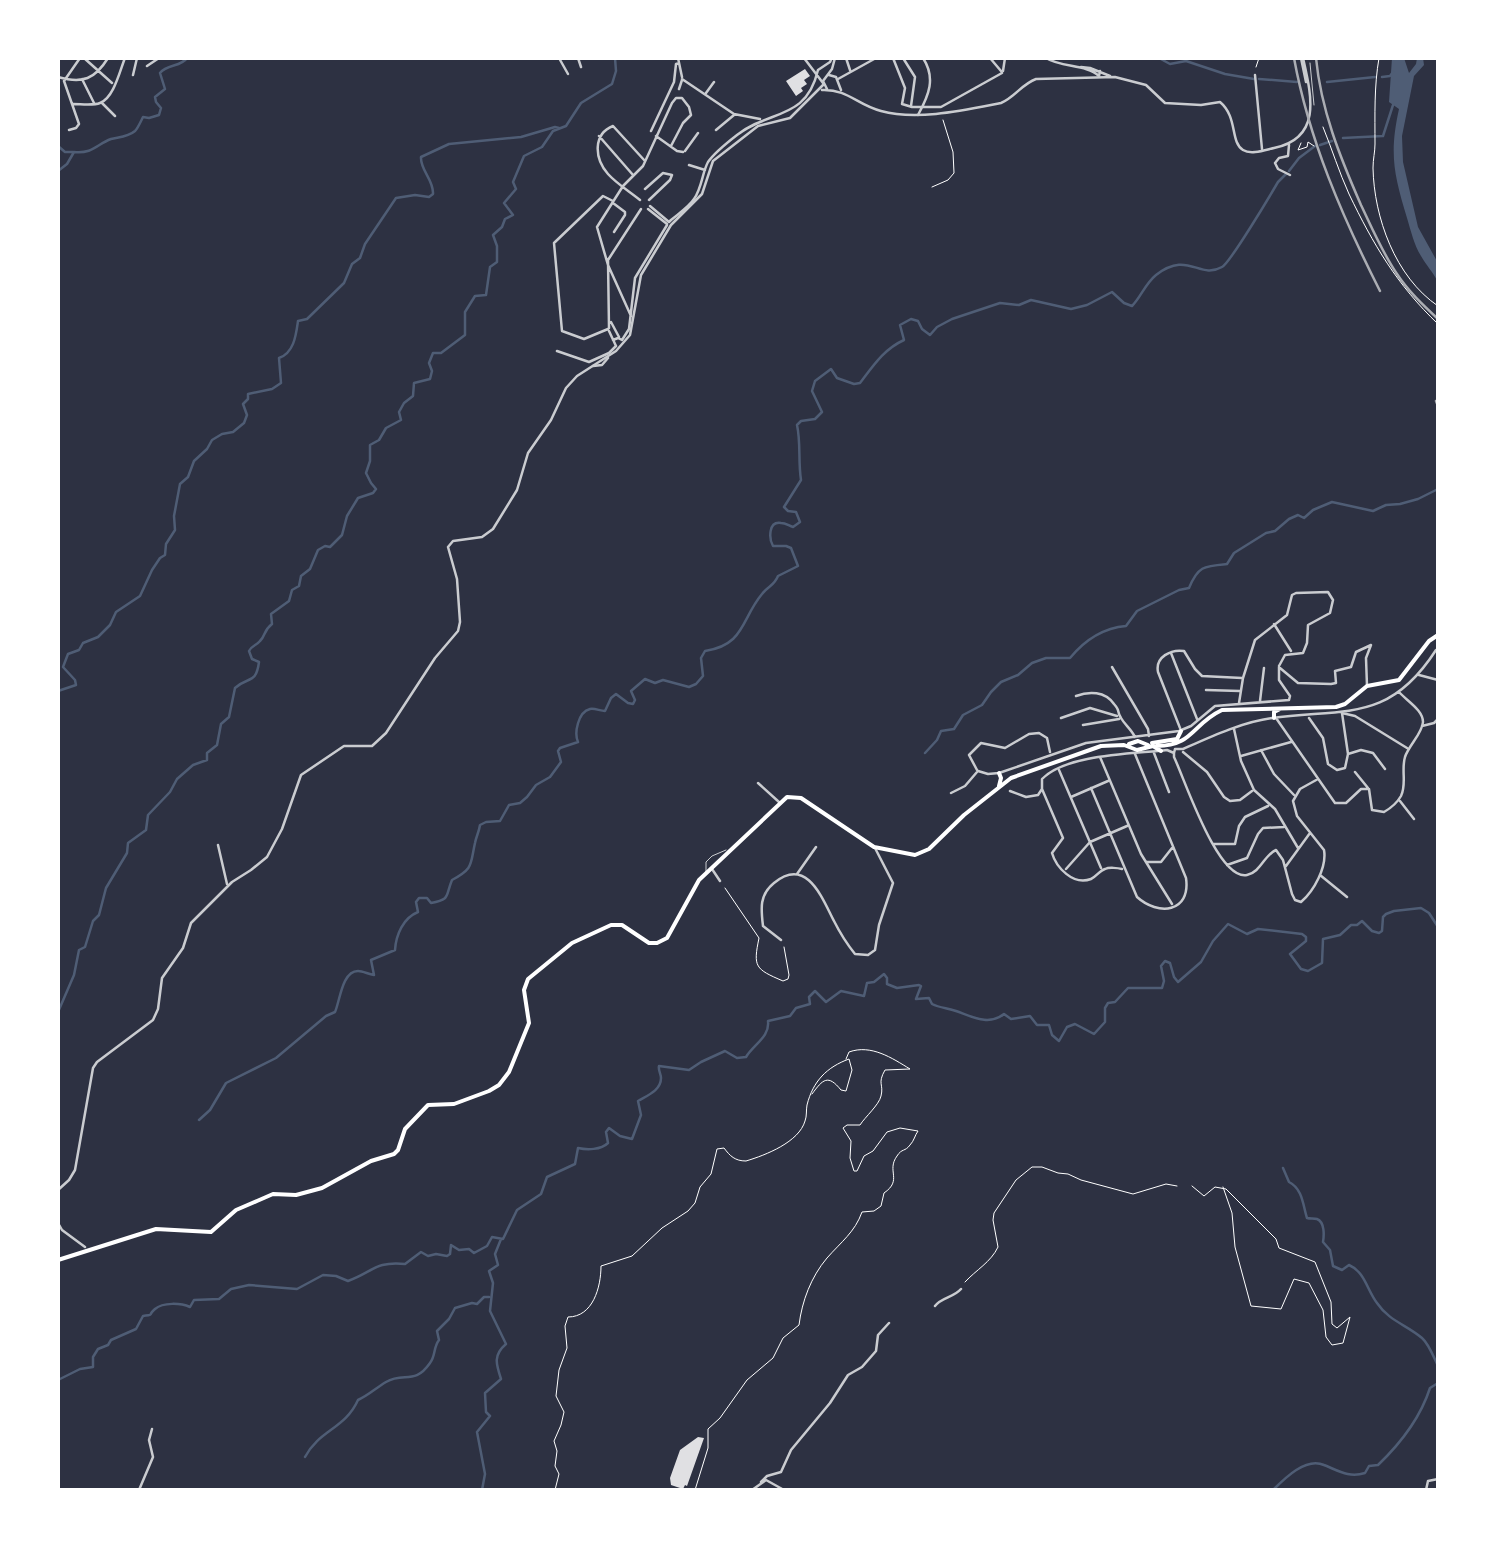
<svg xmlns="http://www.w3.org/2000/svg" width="1496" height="1548" font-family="Commissioner,sans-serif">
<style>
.water{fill:#4f5d75}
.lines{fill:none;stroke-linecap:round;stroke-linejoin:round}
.stream{stroke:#4f5d75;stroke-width:2.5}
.building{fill:#e0e0e3}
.path{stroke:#fff;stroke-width:1}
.service{stroke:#caccd0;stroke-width:1}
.minor{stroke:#caccd0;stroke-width:2.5}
.tertiary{stroke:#caccd0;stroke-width:2.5}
.secondary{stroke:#fff;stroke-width:4}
.rail{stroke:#abadb3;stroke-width:2.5}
</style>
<rect width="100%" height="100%" fill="#2d3142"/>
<path class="water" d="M 1392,58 L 1404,58 L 1409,73 L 1416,64 L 1417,58 L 1423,58 L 1424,65 L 1414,76 L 1402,136 L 1403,162 L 1418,227 L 1438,263 L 1438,282 C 1433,272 1426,265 1421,256 C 1414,245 1411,231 1407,218 C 1394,175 1389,154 1399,109 L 1389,102 Z"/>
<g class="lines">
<path class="stream" d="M 1159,58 L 1170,64 L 1186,61 L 1225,74 L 1254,79
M 1382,77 L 1390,76 L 1393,72
M 1259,79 L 1297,82
M 1327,82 L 1375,77
M 1343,138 L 1383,136 L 1393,105
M 1320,145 L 1332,141
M 58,146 L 65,152 L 73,152
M 58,171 L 67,164 L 74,152 C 93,154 97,144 111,139 C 119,137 128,137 135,131 C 138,128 141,121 143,117 L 149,118 L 159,115 L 161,108 L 156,102 L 155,97 L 165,89 L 160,73 C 167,64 181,67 187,58
M 1289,171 L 1299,158 L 1315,146
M 58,691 L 76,685 L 75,680 L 63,667 L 68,654 L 79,650 L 83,643 L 98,637 L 110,625 L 116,612 L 140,596 L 152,570 L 160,558 L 165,555 L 166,544 L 175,530 L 174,516 L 180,484 L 188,477 L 194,461 L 207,449 L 212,440 L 222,434 L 233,432 L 244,423 L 247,415 L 243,404 L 248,399 L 248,394 L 272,389 L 281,383 L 279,358 C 294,353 296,335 298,321 L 307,319 L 344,283 L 352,264 L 360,258 L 365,244 L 396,198 L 415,195 L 429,197 L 433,194 C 434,180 420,170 421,157 L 449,144 L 521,137 L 555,127 L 559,128
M 925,753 L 937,740 L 941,731 L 954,729 L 963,715 L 982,705 L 991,692 L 1001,682 L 1018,675 L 1032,663 L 1046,658 L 1070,658 C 1084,641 1103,628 1126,626 L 1137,611 L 1179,590 L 1189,588 C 1198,566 1204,566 1227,564 L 1234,553 L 1266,533 L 1275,531 L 1289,519 L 1298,515 L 1304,518 L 1313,510 L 1332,502 L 1373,511 L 1386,505 L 1400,504 L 1418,499 L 1438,489
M 58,1012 L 74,975 L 79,950 L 85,947 L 93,921 L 99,915 L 106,888 L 127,853 L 128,843 L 146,830 L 148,815 L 170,792 L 177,779 L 193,765 L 207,760 L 207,753 L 217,745 L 221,724 L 229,717 L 235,688 C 248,676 256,685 259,662 L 252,659 L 249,651 C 252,645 256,646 260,641 C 266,635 263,631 272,624 L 271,614 L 289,601 L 292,590 L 299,586 L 301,576 L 310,569 L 318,550 L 325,546 L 330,547 L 342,535 L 347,516 L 358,498 L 373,493 L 376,489 L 371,483 L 366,473 L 370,461 L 370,445 L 379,440 L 386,428 L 401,420 L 399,412 L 404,403 L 413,396 L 414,383 L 430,379 L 432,371 L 429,363 L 433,353 L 441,353 L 465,335 L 465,312 L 475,296 L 486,295 L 490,267 L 497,262 L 497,246 L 493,235 L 502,227 L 505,219 L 513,215 L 504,203 L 516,189 L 513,182 L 524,156 L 542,147 L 553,131 L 566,126 L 581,103 L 612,84 L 616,71 L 615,58
M 199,1120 L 210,1110 L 226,1083 L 276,1058 L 326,1016 L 335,1012 C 340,1001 342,971 358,971 C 363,971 368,974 374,975 L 371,960 L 395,950 C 396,935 403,918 418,912 L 416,902 L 419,898 L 427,898 L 431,903 C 451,899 445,897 452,880 C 474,868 470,865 475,843 C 476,837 479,832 480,825 L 486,822 L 500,821 L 509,805 L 520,803 L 527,797 L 536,785 L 550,777 L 561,762 L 558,751 L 560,748 L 578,742 C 574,733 578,712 590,709 C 595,708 600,711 605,711 L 611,698 L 616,694 L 628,703 L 633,704 L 635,700 L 631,691 L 645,679 L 655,683 L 663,680 L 689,687 L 696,684 L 703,676 L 701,658 L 705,651 C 745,645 741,619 762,594 C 769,585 774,586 778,576 L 798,566 L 791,548 L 786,546 L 773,546 C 769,539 768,521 781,523 C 786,523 789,526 793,527 L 800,522 L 796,512 L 788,511 L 784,507 L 801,480 C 798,461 801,443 797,425 L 801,421 L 815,419 L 822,412 L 812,391 L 815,381 L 831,369 L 837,378 L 854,384 L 860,383 C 873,366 884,349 904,340 L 900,325 L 911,319 L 918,321 L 922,329 L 930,335 L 937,327 L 952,319 L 1000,303 L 1019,305 L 1031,300 L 1071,309 L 1087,305 L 1112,292 L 1124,303 L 1132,306 C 1141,297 1145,284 1156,275 C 1188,250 1199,280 1222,267 C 1230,263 1271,194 1278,182 L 1286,174
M 1283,1168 L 1289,1182 C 1303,1189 1303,1206 1307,1218 C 1310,1219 1314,1218 1317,1219 C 1325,1222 1324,1236 1323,1242 L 1330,1250 L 1333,1266 L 1342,1270 L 1349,1265 C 1365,1272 1367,1290 1377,1303 C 1389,1321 1407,1325 1422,1338 C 1429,1344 1434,1358 1438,1366
M 58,1380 L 80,1369 L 93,1367 L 93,1357 L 98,1349 L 108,1345 L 111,1340 L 136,1329 L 143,1316 C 156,1314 146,1317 155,1309 C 163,1302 181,1303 190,1307 L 194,1300 L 219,1299 L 231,1289 L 249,1285 L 297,1289 L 323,1275 L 336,1276 L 348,1281 C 373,1272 375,1261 405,1264 L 421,1252 L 428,1256 L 436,1254 L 447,1256 L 450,1254 L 451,1245 L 459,1250 L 469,1249 L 474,1253 L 487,1246 L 492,1237 L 503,1239 L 517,1210 L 541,1194 L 547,1177 L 575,1164 L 578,1148 C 587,1150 601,1150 608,1143 L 606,1132 L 609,1128 L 620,1136 L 632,1139 L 641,1115 L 638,1101 C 646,1096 661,1091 661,1078 C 661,1074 658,1070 659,1066 L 689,1070 L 701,1062 L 725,1051 L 737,1058 L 746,1057 C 754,1044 770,1037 768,1021 L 790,1016 L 796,1008 L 810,1004 L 809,997 L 815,991 L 826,1002 L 841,991 L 864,996 L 867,983 L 874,982 L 884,974 L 887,978 L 887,984 L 897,988 L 919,985 L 921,986 L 916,999 L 929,998 L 932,1004 C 940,1008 948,1008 956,1011 C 973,1017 989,1026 1004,1014 L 1011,1019 L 1030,1016 L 1037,1025 L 1049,1025 L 1052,1035 L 1059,1041 L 1067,1027 L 1075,1024 L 1094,1034 L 1105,1022 L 1105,1008 L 1108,1003 L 1115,1002 L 1128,988 L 1162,988 L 1164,981 L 1161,966 L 1165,961 L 1170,963 L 1174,977 L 1178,982 L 1201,962 L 1213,941 L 1228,924 L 1247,934 L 1258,929 L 1302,934 L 1306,937 L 1306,941 L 1290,954 L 1301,969 L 1308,971 L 1322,963 L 1323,939 L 1340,935 L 1351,925 L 1357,925 L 1362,921 L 1372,931 L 1379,933 L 1382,931 L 1383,917 L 1386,914 L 1394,911 L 1421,908 L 1429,913 L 1438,927
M 305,1457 C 319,1430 345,1429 358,1400 C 369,1395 376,1388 386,1382 C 404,1371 414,1386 430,1363 C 436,1355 433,1348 439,1340 L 437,1331 L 449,1319 L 455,1308 L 472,1303 L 477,1304 L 484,1297 L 489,1297
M 482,1490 L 485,1474 L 477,1432 L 490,1416 L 486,1412 L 485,1393 L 501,1379 C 496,1364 493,1355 506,1344 L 490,1311 L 493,1283 L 489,1271 L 498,1265 L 495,1254 L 501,1239
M 1273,1490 C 1285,1478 1306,1457 1324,1465 C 1339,1471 1349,1478 1365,1473 L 1369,1466 L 1378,1465 C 1401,1443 1420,1419 1430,1388 L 1438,1383"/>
</g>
<path class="building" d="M 805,69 L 810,76 L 804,80 L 807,84 L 801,88 L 803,91 L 796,96 L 786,81 Z
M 698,1437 L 704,1438 L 687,1486 L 685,1485 L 683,1489 L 671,1485 L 670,1478 L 680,1450 Z"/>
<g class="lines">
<path class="path" d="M 1379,58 C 1374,86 1375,116 1375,144 C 1375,152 1373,159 1373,168 C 1374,217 1395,277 1438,306
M 1256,67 L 1259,58
M 1323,127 C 1332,149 1339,172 1349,194 C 1373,244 1397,285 1438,324
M 1301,143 L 1298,150 L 1307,147 L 1308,142 L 1314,146
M 932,187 L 948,180 L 954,173 L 953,152 L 943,120
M 725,888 L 759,938 C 753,967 755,969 783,981 L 788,979 L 789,975 L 784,947
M 1192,1186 L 1204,1196 L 1215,1187 L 1226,1189 L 1276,1239 L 1279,1248 L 1315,1262 L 1331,1302 L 1332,1324 L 1337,1328 L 1350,1317 L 1343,1343 L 1332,1345 L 1326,1337 L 1323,1310 L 1309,1283 L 1294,1279 L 1281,1309 L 1251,1306 L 1235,1247 L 1232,1213 L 1223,1187
M 965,1282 C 976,1270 991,1262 998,1247 L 993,1220 L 994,1213 L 1016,1180 L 1032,1167 L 1042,1167 L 1058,1173 L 1068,1174 L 1081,1180 L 1133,1194 L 1166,1184 L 1177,1186
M 555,1490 L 559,1474 L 555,1466 L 557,1451 L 554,1441 L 561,1425 L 564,1412 L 556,1396 L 559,1370 L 567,1348 L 565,1326 L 568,1317 C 593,1317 601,1287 601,1266 L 632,1256 L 662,1228 L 688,1211 L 695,1203 L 700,1187 L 711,1174 L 717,1149 L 724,1148 C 730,1156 735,1161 746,1161 C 766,1155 799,1142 805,1121 C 807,1116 806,1110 807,1105 C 813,1081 827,1067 849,1059 L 852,1070 L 846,1091 L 841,1090 C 828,1074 823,1079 812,1094
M 695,1490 L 708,1448 L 708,1429 L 720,1418 L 747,1380 L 773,1358 L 783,1338 L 799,1325 C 802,1301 811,1277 827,1258 C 841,1242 855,1232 862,1212 L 874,1211 L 881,1206 L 884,1193 C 903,1180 886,1171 897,1156 C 902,1148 905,1152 910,1145 C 914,1141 915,1135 918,1131 L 900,1128 L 887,1132 L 873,1151 L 864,1156 L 857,1171 L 854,1171 L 850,1158 L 851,1141 L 843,1128 L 847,1125 L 860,1125 C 865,1117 879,1105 881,1096 C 884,1084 877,1084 885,1070 L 910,1069 C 892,1058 871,1044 849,1052 L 846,1059"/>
<path class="service" d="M 1310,63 L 1314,105
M 706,872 L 706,862 L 712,856 L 726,850"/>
<path class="minor" d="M 84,58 L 112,83
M 559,58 L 568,74
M 578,58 L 581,67
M 678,58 L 682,77
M 804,58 L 823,83
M 846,58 L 850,70
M 893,58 L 905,88 L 902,104 L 912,107 L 941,107 L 1002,73
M 903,58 L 915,77 L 911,106
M 990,58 L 1001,71
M 1046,58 C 1062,68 1086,64 1099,76 L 1100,71
M 147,66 L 159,58
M 1081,67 L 1090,68 L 1110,76
M 1003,71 L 1005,58
M 133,75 L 137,58
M 1255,75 L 1262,149
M 58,77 C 83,84 95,79 108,58
M 82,79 L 94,103
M 682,79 L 734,114 L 760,119
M 838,79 L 876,58
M 679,89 L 682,80
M 706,93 L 714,82
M 102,103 L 115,116
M 73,104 C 81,104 93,106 100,103 C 114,98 120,70 125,58
M 918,115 C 929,95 936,78 923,58
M 69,130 L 76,128 L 79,124 L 64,81 L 80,58
M 716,130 L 734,115
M 651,131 L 674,82 L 676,64 L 679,63
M 599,136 L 633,175
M 656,136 L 677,151 L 683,152
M 1289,145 L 1288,156 L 1279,158 L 1275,163 L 1278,169 L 1290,175
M 685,151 L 698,133
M 689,165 L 705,170
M 645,189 L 663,173 L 672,175 L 670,180 L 649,200
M 640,200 C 629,191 617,184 608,174 C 594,158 593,134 613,126 L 645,161
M 613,203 L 625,212 L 625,215 L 614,232
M 650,206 L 669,222 L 671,220 C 678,214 689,207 694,199 C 702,188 702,173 708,162 C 715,152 728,142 737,135 C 770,109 806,121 818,70 L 830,62 L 832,58
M 648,209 L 667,224
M 631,316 L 608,265 L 597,227 L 623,186 L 643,166 L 672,103 L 676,98 L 682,98 L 689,107 L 691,115 L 683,123 L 671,146
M 611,322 L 619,337
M 609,328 L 608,260 L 641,209
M 608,329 L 584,339 L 562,331 L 554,243 L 603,196 L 613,201
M 609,331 L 616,346
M 613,340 L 618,338 L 622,340 L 629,329 L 635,278 L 667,225
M 557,351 L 589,362 L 609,353 L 616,346
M 593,366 L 602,365 L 608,358
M 1274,624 L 1291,651
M 1171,653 L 1197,719
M 1112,667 L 1148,729 L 1149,736
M 1280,668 L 1298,683 L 1331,684 L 1336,683 L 1335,671 L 1351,667 L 1356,652 L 1371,645 L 1366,658 L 1367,686
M 1419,675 L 1438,680
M 1438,685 L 1438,691
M 1206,690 L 1240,691
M 1076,696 C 1089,691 1105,691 1114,704 C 1121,712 1116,710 1121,718 C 1125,725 1131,729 1135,737
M 1260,701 L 1264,668
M 1239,703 L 1243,678 L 1255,640 L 1287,615 L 1292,595 L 1296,593 L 1328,592 L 1333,600 L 1330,613 L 1308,625 L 1307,643 L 1303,653 L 1285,655 L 1279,666
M 1061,718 L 1090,708 L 1117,716
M 1276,718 L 1335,803 L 1346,803 L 1361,789 L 1369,789 L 1372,810 L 1384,812 C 1391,808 1397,803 1401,796 C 1407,784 1401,770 1405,757 C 1409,745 1422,734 1423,722 C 1423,710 1407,701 1399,692
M 1309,718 L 1323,738 L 1328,764 L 1337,770 L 1345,768 L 1348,754 L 1342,713 L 1355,716 L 1407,748
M 1083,725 L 1119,719
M 1422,726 L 1434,723 L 1438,719
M 1180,728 L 1158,672 C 1155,657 1171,649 1184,651 L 1195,669 L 1202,676 L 1242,678
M 1234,729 L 1241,761 L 1254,790 L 1275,809 L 1298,848
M 1167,750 L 1174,753 L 1175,749 L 1183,749 C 1210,737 1242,722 1272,718 C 1346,708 1389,723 1436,650
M 1261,750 L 1274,774 L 1294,795
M 1183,752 L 1207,772 L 1224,797 L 1230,801 L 1240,800 L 1252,791
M 1154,753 L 1169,792
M 1174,753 L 1174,757 C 1185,780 1218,881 1247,875 C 1261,872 1264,855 1276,850 L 1283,860 L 1292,894 L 1295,900 L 1301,902 C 1314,891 1327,867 1324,850 L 1297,816 L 1293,801 L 1300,789 L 1318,779
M 1348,754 L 1361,750 L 1373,753 L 1385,769
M 1241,756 L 1291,742
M 1100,757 L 1141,854 L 1172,904
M 977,770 L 969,755 L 981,743 L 1005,748 L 1029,734 L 1039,733 L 1047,738 L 1050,752
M 1059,770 L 1101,868
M 978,771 L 988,774 L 999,773 L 1086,743 L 1179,731 L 1191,726 L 1215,706 L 1289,700 L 1290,696 L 1279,680 L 1279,667
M 1355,772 L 1368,788
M 758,783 L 779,802
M 1091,788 L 1137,897 C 1158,916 1191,913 1186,878 L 1135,754
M 1042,789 L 1063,838 L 1052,853 C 1056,867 1073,886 1091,879 C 1096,877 1099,871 1105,869 C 1109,867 1118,868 1122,869
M 1010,791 L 1026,797 L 1038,795
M 951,793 L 965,786 L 977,772
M 1038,795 L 1042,789 L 1042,779 C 1066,754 1134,754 1167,750
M 1071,797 L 1108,781
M 1400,801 L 1414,819
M 1214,844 L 1235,844 L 1239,826 L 1245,817 L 1268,806
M 218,845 L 227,884
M 1147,862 L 1161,862 L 1172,848
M 1227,865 L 1247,858 L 1258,834 L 1263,828 L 1284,827
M 1286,866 L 1310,833
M 712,869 L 720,881
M 1066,869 L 1090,842 L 1127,826
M 797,874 L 816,847
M 1320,875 L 1347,897
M 781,940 L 763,926 C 761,909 759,895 774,883 C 807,856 822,898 834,921 C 840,933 847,944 855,954 L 868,955 L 875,950 L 879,925 L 893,883 L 875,848
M 935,1306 C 942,1297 953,1298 961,1289
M 761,1482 L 767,1476 L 781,1472 L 791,1450 L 830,1403 L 848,1375 L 862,1367 L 876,1351 L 878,1335 L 889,1323
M 139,1490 L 153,1457 L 149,1440 L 152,1429
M 1426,1490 L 1428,1481 L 1438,1479"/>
<path class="tertiary" d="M 1301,58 L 1306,82
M 829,75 L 836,77 L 841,90
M 827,89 L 823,81 L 832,69 L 835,58
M 822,90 C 848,89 857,105 881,111 C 917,121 965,110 1001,103 C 1015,97 1022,84 1036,79 L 1115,77 L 1146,85 L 1165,103 L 1201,105 L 1220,102 C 1238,117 1230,142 1243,150 C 1251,155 1265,150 1274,148 C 1323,138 1311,94 1303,58
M 58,1190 L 69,1180 L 75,1170 L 93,1068 L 97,1062 L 153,1020 L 158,1009 L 162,978 L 183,948 L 191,923 L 232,882 L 251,870 L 267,857 L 282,829 L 301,775 L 344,746 L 372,746 L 386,733 L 435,658 L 458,631 L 460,622 L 457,579 L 448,547 L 453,541 L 482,537 L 493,529 L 517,490 L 528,453 L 551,420 L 566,388 L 577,376 L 616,351 L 630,335 L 641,275 L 671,225 L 702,194 L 713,161 L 758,126 L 790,118 L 823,85
M 58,1223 L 62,1230 L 85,1247
M 752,1490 L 766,1480 L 784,1490"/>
<path class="secondary" d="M 1274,718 L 1274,712 L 1280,709
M 1152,743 L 1177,739 L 1181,731
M 1129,744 L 1138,741 L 1148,745
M 1157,746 C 1193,746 1192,724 1222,710 L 1336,707 L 1345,704 L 1367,686 L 1399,680 L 1429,641 L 1438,635
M 999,773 L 1001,778 L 999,786
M 58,1260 L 156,1229 L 211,1232 L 236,1210 L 257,1201 L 273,1194 L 296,1195 L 322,1188 L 371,1161 L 394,1154 L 398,1150 L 405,1129 L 428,1105 L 454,1104 L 489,1091 L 499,1085 L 509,1072 L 529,1023 L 524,990 L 528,979 L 572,943 L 611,925 L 622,925 L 649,943 L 657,943 L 667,938 L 699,880 L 787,797 L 801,798 L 874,847 L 915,855 L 929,849 L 964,815 L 1011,778 L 1101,746 L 1124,745 L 1137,750 L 1153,746 L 1161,751"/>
<path class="rail" d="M 1294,58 C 1309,140 1342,216 1380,291
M 1316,58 C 1321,110 1340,157 1361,205 C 1372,228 1382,252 1397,274 C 1408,291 1423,305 1438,319
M 1436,401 L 1438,406"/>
</g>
<rect width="1496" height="1548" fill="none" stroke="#ffffff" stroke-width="120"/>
</svg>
